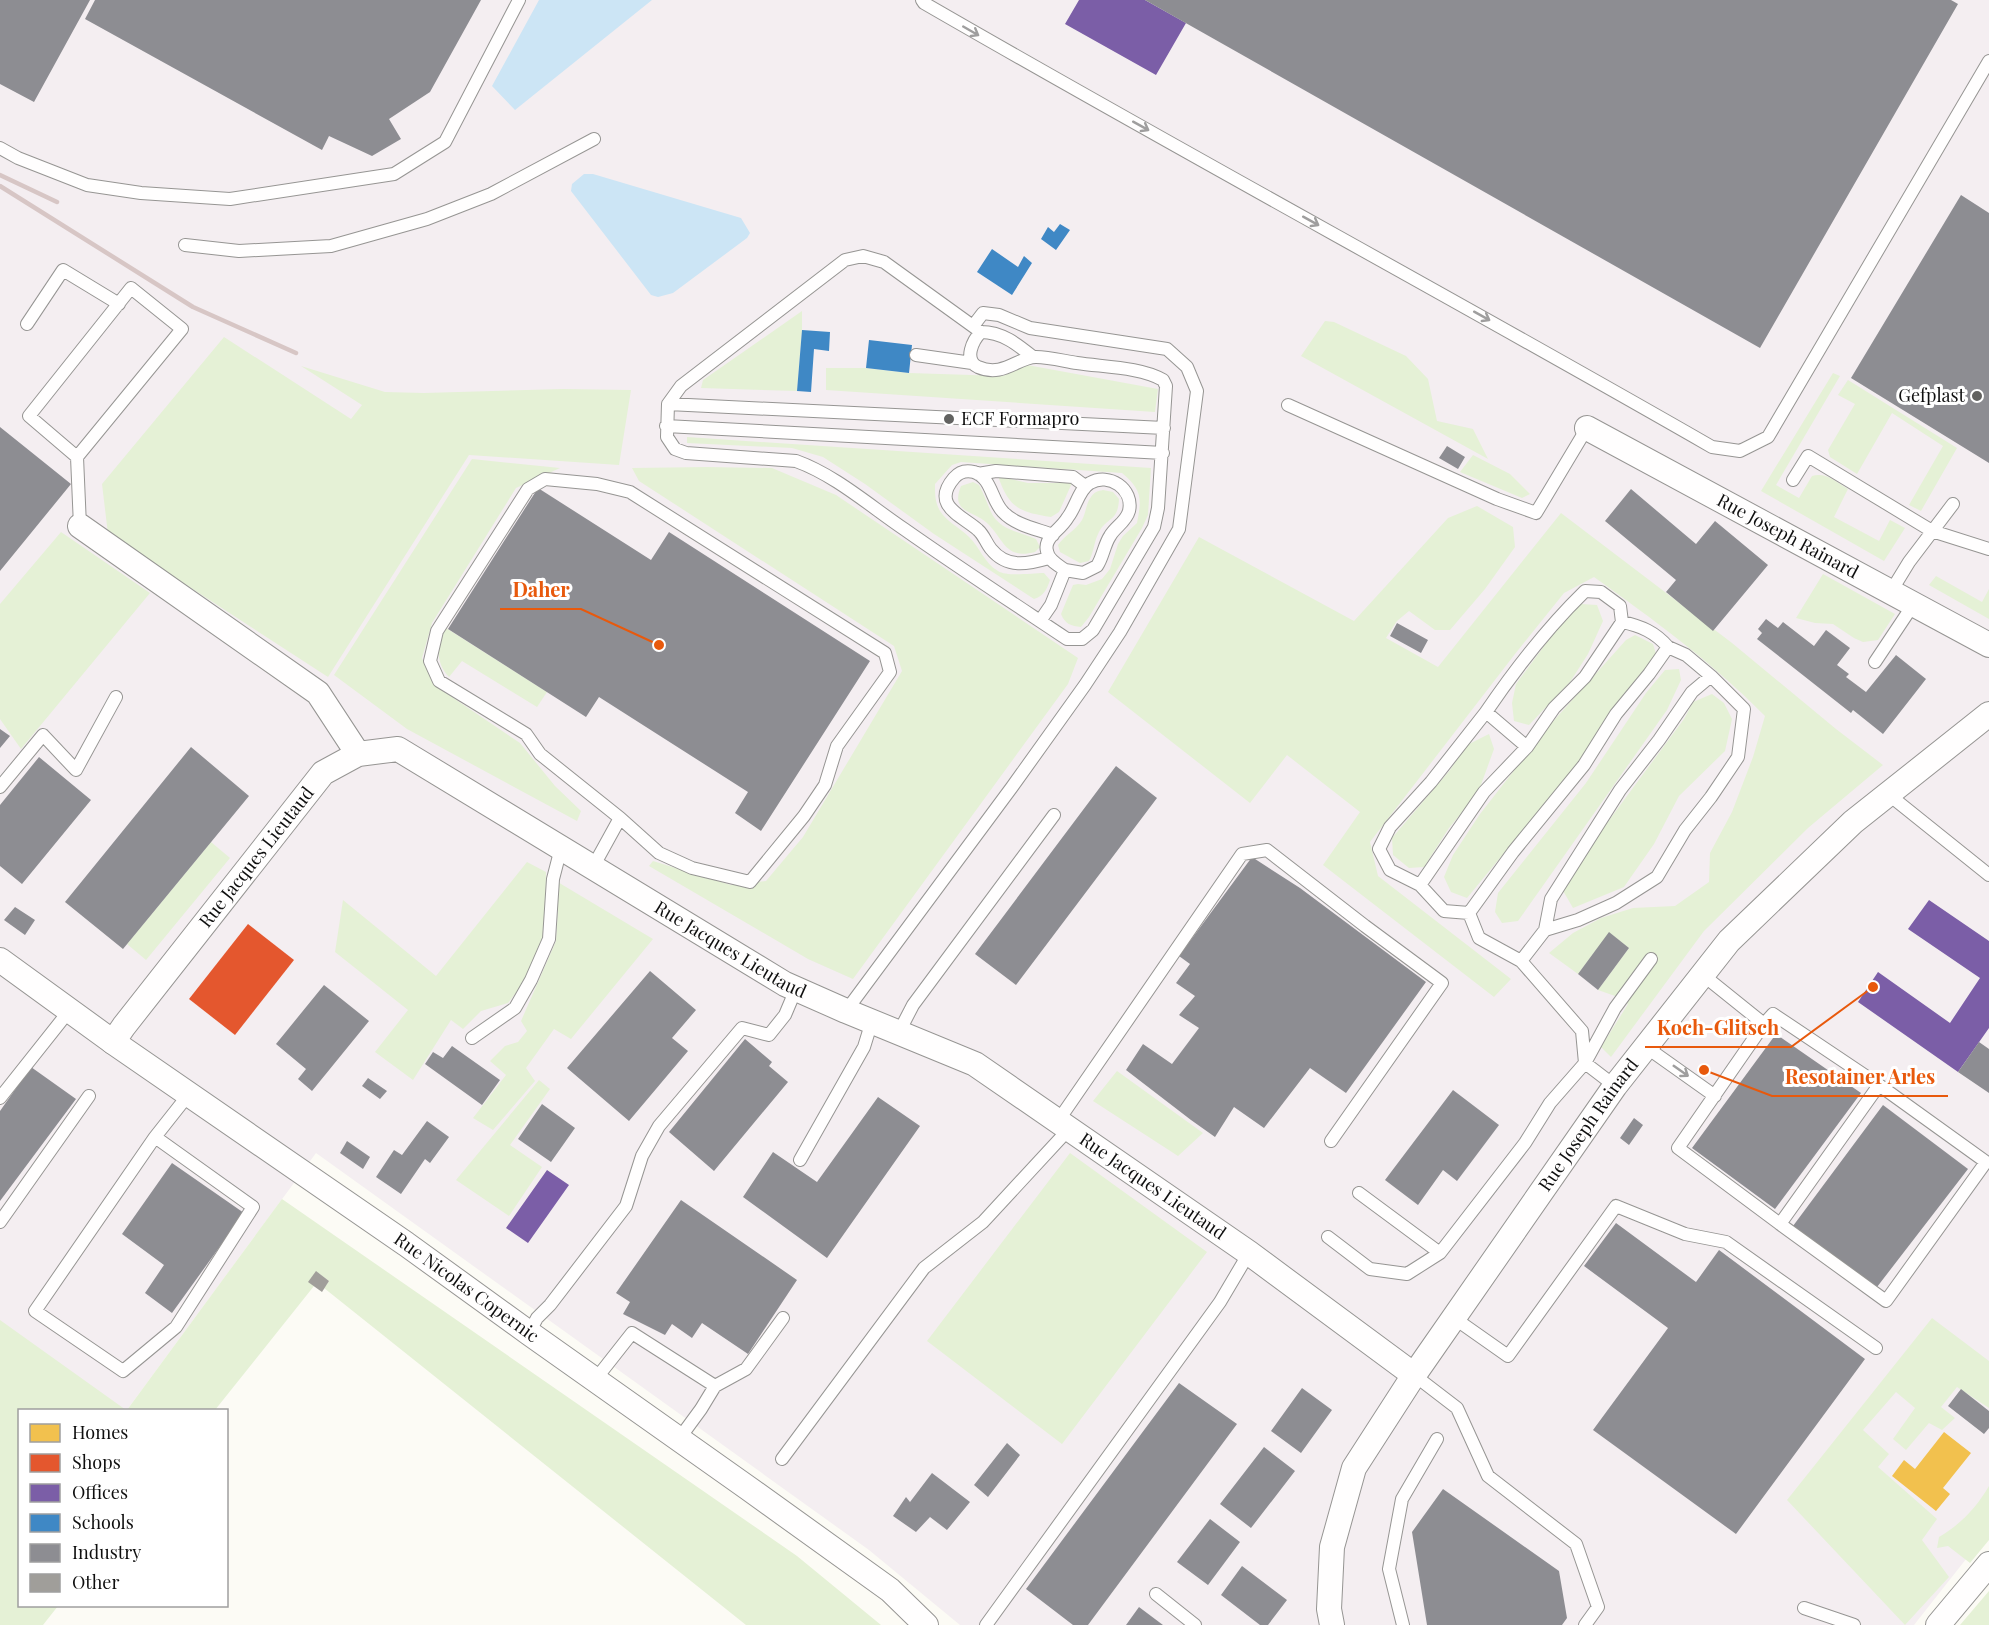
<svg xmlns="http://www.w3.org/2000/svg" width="1989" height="1625" font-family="'Playfair Display',serif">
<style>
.industrial{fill:#f4eef1}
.green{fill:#e5f1d6}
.water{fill:#cce5f5}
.homes{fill:#f2c14e}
.shops{fill:#e4572e}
.offices{fill:#7b5ea7}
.schools{fill:#3f88c5}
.industry{fill:#8d8d92}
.building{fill:#a09e9a}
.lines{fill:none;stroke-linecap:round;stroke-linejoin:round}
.service-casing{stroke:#969593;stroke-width:14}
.minor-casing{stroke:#969593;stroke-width:26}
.service{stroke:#fffefe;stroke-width:12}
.minor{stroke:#fffefe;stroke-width:24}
.rail{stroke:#d7c6c5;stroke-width:4.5}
.oneway{stroke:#9f9e9e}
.poi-dot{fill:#626260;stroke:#fff;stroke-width:2}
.labels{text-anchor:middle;stroke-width:6;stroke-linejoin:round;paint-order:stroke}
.poi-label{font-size:18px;fill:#0f0f0f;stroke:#fff;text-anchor:end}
.street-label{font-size:18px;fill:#0f0f0f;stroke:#fff}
.leader{fill:none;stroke:#e8590c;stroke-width:2}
.callout-dot{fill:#e8590c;stroke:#fff;stroke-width:2}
.callout-label{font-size:20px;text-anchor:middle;font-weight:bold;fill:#e8590c;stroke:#fff;stroke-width:6;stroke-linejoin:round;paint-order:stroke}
</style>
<rect width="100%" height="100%" fill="#fcfbf5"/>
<path class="industrial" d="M 0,0 L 1989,0 L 1989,1530 L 1914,1625 L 960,1625 L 869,1550 L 316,1153 L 127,1410 L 20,1410 L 0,1585 Z"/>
<path class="green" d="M 802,311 L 802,330 L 797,391 L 701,388 L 703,380 Z
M 1325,321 L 1334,322 L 1406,356 L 1428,379 L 1437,421 L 1473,429 L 1488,459 L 1301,356 Z
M 224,337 L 351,419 L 362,405 L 301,366 L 385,392 L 424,393 L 563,389 L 631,390 L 619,465 L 469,455 L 328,677 L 108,534 L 102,484 Z
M 1027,365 L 1158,389 L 1155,412 L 826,390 L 826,368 L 866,368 L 909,373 L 1003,376 Z
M 1833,373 L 1840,376 L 1776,485 L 1799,498 L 1812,476 C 1826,472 1836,482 1848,489 L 1834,517 L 1879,541 L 1890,520 L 1905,528 L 1884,561 L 1761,491 Z
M 1848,380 L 1957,448 L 1921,511 L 1909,505 L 1943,446 L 1892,413 L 1857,474 L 1830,457 L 1828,450 L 1855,404 L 1838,395 Z
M 687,437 L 1151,468 L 1148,515 L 1142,528 L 1089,617 L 1081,627 C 1071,626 1065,624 1061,614 L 1073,585 L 1078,584 L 1086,585 L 1102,579 L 1110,569 L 1118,544 L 1123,536 L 1137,523 C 1142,498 1142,490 1122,473 L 961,462 L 952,465 L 935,484 C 935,495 935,502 940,511 C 946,521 960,528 968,536 C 980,547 984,563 998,571 C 1007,577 1032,573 1044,573 L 1050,580 C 1047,589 1044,596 1034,599 L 934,534 L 865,484 L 823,457 L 792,448 L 687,443 Z
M 1473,455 L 1510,474 L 1530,494 L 1522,498 L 1460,472 Z
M 472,459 L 560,468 L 516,488 L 432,623 L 422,658 L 430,677 L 443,691 L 520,743 L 555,786 L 581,811 L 577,821 L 407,729 L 334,675 Z
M 707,467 L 772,468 L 836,495 L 1078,658 L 1068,684 L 853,979 L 808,959 L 649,866 L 653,861 L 731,885 L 766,881 L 803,837 L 902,671 L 894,646 L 639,481 L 632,468 Z
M 998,476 L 1028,483 L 1072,483 L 1059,512 L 1051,517 C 1019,512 1009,508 998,476 Z
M 973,482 L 979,485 C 984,494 987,503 991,512 C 999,530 1020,532 1036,539 L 1040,547 L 1035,552 C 1005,560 1004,539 987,523 C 973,510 950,513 961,486 Z
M 1103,490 L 1113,492 L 1119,499 C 1118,522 1107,517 1099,532 C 1094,541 1094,552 1089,561 L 1080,563 L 1060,552 L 1058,545 C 1065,535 1076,530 1082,520 C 1086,513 1086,503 1091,497 C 1094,492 1098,491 1103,490 Z
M 1477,506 L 1513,527 L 1515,547 L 1485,589 L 1450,630 L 1435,630 L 1409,611 L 1397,621 L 1386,638 L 1438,667 L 1561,513 L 1732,643 L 1836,729 L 1883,765 L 1808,828 L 1704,931 L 1611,1057 L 1601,1047 L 1628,1004 L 1615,996 L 1598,990 L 1629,948 L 1609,933 L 1578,974 L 1549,953 L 1573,933 L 1601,918 L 1633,908 L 1675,906 L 1709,882 L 1710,853 L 1732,812 L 1753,757 L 1765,716 C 1713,663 1654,620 1594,577 L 1564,593 L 1515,654 L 1370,842 L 1378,876 L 1511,979 L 1494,997 L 1323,865 L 1360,812 L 1287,755 L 1250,803 L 1108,692 L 1199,537 L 1354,621 L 1448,518 Z
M 61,532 L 150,593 L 21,749 L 0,719 L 0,604 Z
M 1823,574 L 1895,614 L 1878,640 L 1863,642 L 1854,638 L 1833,624 L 1815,623 L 1796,618 Z
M 1936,576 L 1982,602 L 1989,589 L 1989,619 L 1929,585 Z
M 1581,604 L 1597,605 L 1603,621 L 1588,654 L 1570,682 L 1529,725 L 1514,721 L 1512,703 L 1516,684 L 1564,619 Z
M 446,628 L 547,692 L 537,707 L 462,661 L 449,677 C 436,664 435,643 446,628 Z
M 1635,635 L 1653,644 L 1657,657 L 1573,772 L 1514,841 L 1467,898 L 1451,892 L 1444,877 L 1453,855 L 1480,814 L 1548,727 L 1626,640 Z
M 1679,669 L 1681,680 L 1667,710 L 1518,921 L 1502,923 L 1495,912 L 1498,893 L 1586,783 L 1646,693 L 1665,670 Z
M 1712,694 L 1724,703 L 1732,719 L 1725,751 L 1679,796 L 1654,844 L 1624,887 L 1573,908 L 1562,889 L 1584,854 L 1684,719 L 1693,702 Z
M 1489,734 L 1494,749 L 1478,793 L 1449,828 L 1424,867 L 1409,868 L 1393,855 L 1392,838 L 1450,770 L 1467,745 Z
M 211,842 L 230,858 L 146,960 L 127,944 Z
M 527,862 L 546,872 L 545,930 L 540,953 L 525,981 L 508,1003 L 481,1011 L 463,1029 L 451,1020 L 413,1080 L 375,1052 L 408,1010 L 335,952 L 343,900 L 436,976 Z
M 556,881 L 653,939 L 571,1039 L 554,1029 L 526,1068 L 535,1081 L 493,1130 L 473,1118 L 506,1075 L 490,1061 L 505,1046 L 518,1042 L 527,1031 L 521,1021 L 556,941 L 558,909 Z
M 1117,1071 L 1203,1133 L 1178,1156 L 1093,1101 Z
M 539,1080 L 550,1089 L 510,1145 L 542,1167 L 509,1216 L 456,1180 Z
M 1070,1153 L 1207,1252 L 1062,1444 L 927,1341 Z
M 282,1199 L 797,1556 L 881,1625 L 746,1625 L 324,1288 L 329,1281 L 317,1272 L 314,1286 L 215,1410 L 127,1410 Z
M 1932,1318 L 1989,1361 L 1989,1408 L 1957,1387 L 1941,1407 L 1955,1418 L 1942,1430 L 1929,1423 L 1906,1450 L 1893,1439 L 1915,1408 L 1896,1392 L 1863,1430 L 1889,1454 L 1878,1467 L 1937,1519 L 1922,1540 L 1949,1577 L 1905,1625 L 1787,1500 Z
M 0,1320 L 126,1410 L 20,1410 L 20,1606 L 58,1606 L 43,1625 L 0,1625 Z
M 1989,1486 L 1989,1540 L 1970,1563 L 1948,1546 L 1937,1548 L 1939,1537 C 1961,1524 1976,1508 1989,1486 Z
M 1989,1591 L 1989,1625 L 1960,1625 Z"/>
<path class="water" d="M 539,0 L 652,0 L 515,110 L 492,86 Z
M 584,174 L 593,174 L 741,218 L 750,233 L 747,238 L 673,293 L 658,297 L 651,295 L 571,191 L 572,184 Z"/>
<path class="homes" d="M 1944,1432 L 1971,1453 L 1943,1488 L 1950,1494 L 1936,1511 L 1892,1476 L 1904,1460 L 1915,1469 Z"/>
<path class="shops" d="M 248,924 L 294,960 L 235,1035 L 189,999 Z"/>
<path class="offices" d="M 1079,0 L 1145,0 L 1186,23 L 1156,75 L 1065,24 Z
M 1929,900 L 1989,941 L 1989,1028 L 1958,1072 L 1858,1002 L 1878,972 L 1950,1023 L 1980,978 L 1908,929 Z
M 547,1170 L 569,1185 L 528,1243 L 506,1228 Z"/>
<path class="schools" d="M 1060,224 L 1070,230 L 1056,250 L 1041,239 L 1048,227 L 1054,232 Z
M 992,249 L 1018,267 L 1024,256 L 1032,263 L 1012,295 L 977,272 Z
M 802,330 L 830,332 L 829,351 L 814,349 L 811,392 L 797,391 Z
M 869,340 L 912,345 L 909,373 L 866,368 Z"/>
<path class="industry" d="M 0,0 L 90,0 L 34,102 L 0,84 Z
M 95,0 L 481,0 L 430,92 L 389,119 L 401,139 L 372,156 L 329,136 L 322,150 L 85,19 Z
M 1145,0 L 1951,0 L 1958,4 L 1760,348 Z
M 1961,195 L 1989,213 L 1989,463 L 1851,378 Z
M 0,427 L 71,484 L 0,571 Z
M 1447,446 L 1465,457 L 1458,469 L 1439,458 Z
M 538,488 L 651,560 L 669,532 L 870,661 L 761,831 L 735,813 L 748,792 L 599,697 L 586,717 L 448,629 Z
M 1631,489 L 1696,544 L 1715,521 L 1768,565 L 1713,631 L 1666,592 L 1676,580 L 1605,521 Z
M 1766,619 L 1778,628 L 1783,622 L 1814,646 L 1826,630 L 1850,648 L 1837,665 L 1849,674 L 1846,677 L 1866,692 L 1896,655 L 1926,679 L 1883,734 L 1853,710 L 1851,713 L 1757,639 L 1762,633 L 1758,629 Z
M 1397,623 L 1428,640 L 1421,653 L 1390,636 Z
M 0,729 L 10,736 L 0,748 Z
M 191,747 L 249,796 L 123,949 L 65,902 Z
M 39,757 L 91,800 L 22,884 L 0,866 L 0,805 Z
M 1116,766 L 1157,798 L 1016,985 L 975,954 Z
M 1252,857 L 1300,888 L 1426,982 L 1346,1093 L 1310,1068 L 1264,1128 L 1234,1107 L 1215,1137 L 1191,1120 L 1126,1070 L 1143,1044 L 1172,1064 L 1199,1028 L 1179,1015 L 1195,996 L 1176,983 L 1190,964 L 1179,956 Z
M 15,907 L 35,920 L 25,935 L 4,920 Z
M 1609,932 L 1629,948 L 1598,990 L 1578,974 Z
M 650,971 L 696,1010 L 672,1038 L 688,1051 L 629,1121 L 567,1068 Z
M 324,985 L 369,1021 L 312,1091 L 298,1079 L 306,1069 L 276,1044 Z
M 1776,1034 L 1861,1093 L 1775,1209 L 1692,1148 Z
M 745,1039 L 772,1062 L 769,1066 L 788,1082 L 714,1171 L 669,1132 Z
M 1979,1042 L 1989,1049 L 1989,1093 L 1958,1072 Z
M 452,1046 L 500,1080 L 482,1105 L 425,1064 L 433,1052 L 443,1058 Z
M 31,1067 L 76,1099 L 0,1201 L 0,1111 Z
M 368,1078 L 387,1091 L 380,1099 L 362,1086 Z
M 1453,1090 L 1499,1125 L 1457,1181 L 1443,1170 L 1418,1205 L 1385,1180 Z
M 878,1097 L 920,1126 L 827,1258 L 743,1197 L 773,1152 L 817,1182 Z
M 542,1104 L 575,1128 L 551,1162 L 518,1139 Z
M 1883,1105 L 1968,1169 L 1877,1287 L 1793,1226 Z
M 1634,1118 L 1643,1125 L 1629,1145 L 1620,1138 Z
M 427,1121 L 449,1137 L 430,1163 L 425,1159 L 401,1194 L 376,1177 L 394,1150 L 402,1155 Z
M 347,1141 L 370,1157 L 363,1169 L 340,1153 Z
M 172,1163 L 244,1213 L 172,1313 L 145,1293 L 164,1265 L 122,1234 Z
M 681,1200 L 797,1280 L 748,1354 L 702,1323 L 692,1338 L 672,1324 L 665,1335 L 623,1314 L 630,1302 L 616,1293 Z
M 1616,1223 L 1696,1282 L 1719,1250 L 1865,1359 L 1736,1534 L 1593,1430 L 1668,1328 L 1584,1266 Z
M 1179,1383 L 1237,1424 L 1088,1625 L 1073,1625 L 1026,1589 Z
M 1302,1388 L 1332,1410 L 1301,1453 L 1271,1431 Z
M 1961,1389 L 1989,1411 L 1989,1428 L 1984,1434 L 1948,1406 Z
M 1007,1443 L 1020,1455 L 988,1497 L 974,1485 Z
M 1264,1447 L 1295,1471 L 1251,1528 L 1220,1504 Z
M 932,1473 L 970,1502 L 947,1530 L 930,1517 L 916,1532 L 893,1516 L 906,1497 L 910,1502 Z
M 1443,1489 L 1559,1571 L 1567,1618 L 1562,1625 L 1427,1625 L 1412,1532 Z
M 1210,1519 L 1240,1542 L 1208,1585 L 1177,1562 Z
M 1242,1566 L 1287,1600 L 1268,1625 L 1260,1625 L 1221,1595 Z
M 1139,1607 L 1163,1625 L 1126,1625 Z"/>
<path class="building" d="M 316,1271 L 329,1281 L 322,1292 L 308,1282 Z"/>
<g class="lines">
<g class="service-casing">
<path id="service" d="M 922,0 L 924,3 C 1185,154 1451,297 1712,447 L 1740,451 L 1768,437 L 1989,61
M 0,148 L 18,158 L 87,185 L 141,193 L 230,199 L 394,174 L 445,142 L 519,0
M 185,245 L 239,251 L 331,246 L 427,219 L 491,194 L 594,139
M 27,324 L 63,270 L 119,304
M 981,332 C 973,340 963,360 978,367 C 1003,378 1018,357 1036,357 C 1049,357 1064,361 1077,363 C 1103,367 1141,367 1163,380 L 1166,386 L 1158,508 L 1154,527 L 1093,630 L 1082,639 L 1067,639 C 1013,603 958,567 904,529 C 870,506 835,475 796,461 L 686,453 L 675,449 L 667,437 L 668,404 L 681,386 L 845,260 L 863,256 L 884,262 L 981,332 C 1002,332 1017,344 1033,357
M 916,355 L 972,363
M 668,404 L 1164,428
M 1288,405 L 1497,499 L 1536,513 L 1587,428
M 666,426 L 1163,453
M 77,457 L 29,416 L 131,288 L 182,329 L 77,457 L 80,526
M 978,474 L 996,471 L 1073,477 L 1085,486
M 1793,480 L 1808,456 L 1932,531 L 1989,549
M 1049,558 C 1028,564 1007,569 991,549 C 986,543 984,535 978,530 C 963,516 930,506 954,478 C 959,472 966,470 974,472 C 992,478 991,500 1003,512 C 1015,525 1037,529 1053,535
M 1890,593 L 1909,562 L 1953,504
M 1040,621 L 1051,605 L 1065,570 L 1083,573 L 1097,566 C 1103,557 1104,545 1110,536 C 1115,527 1126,522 1129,511 C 1134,489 1109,472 1090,483 C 1079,489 1076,507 1068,517 C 1064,524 1058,529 1053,534 C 1049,539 1045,544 1047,551 C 1048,560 1058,565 1065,570
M 1875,662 L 1913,605
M 1486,712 C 1516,668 1547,628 1585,591 L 1601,592 L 1620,606 L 1622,622
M 0,787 L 43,735 L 76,770 L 116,697
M 1888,794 L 1989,875
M 593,867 L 620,818 L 659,853 L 692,868 L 750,882 L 804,816 L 825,785 L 837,746 L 890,672 L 885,653 L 630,492 L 597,484 L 545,479 L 528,489 L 437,631 L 430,661 L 439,681 L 526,734 L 540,754 L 620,818
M 1420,885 L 1390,870 L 1379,849 L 1390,827 L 1431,782 L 1486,712 L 1527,747
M 1469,913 L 1444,911 L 1420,885 L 1484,792 L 1527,747 L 1554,708 L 1585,677 L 1622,622 C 1641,626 1655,632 1668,647
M 1545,930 L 1551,899 L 1620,790 L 1659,740 L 1692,692 L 1711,676 L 1744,709 L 1738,757 L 1711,797 L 1685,830 L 1657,877 L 1616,903 L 1578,920 L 1545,930 L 1521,961 L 1582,1031 L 1585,1063 L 1615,1086
M 1521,961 L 1479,938 L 1469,913 L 1513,852 L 1584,765 L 1616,714 L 1649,674 L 1668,647 L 1686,655 L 1711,676
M 1703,975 L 1764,1024
M 846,1011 L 1012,787 L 1085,685 L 1120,632 L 1179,529 L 1197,391 L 1187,367 L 1167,349 L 1030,328 L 999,315 L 983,313 L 973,326
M 1773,1014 L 1879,1085 L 1780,1224 L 1678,1148 L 1764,1024 Z
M 899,1032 L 913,1005 L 1054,815
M 472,1038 L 515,1008 L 531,980 L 549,939 L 553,879 L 561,848
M 1646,1047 L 1715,1096
M 0,1098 L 69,1011
M 1058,1121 L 1242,854 L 1267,850 L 1365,926 L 1442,983 L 1331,1141
M 155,1137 L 253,1207 L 176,1327 L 123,1371 L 35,1311 L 155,1137 L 189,1094
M 800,1160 L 864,1047 L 872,1021
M 1359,1193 L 1440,1253
M 0,1222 L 89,1096
M 1780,1224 L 1886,1301 L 1986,1162 L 1879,1085
M 1328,1237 L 1370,1269 L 1407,1274 L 1440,1253 L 1525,1143 L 1550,1103 L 1585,1063 L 1615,1008 L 1651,959
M 1454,1318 L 1508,1356 L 1616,1206 L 1685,1234 L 1726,1242 L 1876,1348
M 529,1333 L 537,1318 L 550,1305 L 626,1206 L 642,1156 L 659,1126 L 742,1028 L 769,1035 L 785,1015 L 796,989
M 1414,1375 L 1457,1408 L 1488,1476 L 1576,1544 L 1598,1607 L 1585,1625
M 595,1380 L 632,1333 L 715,1386 L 701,1409 L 679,1439
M 715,1386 L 746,1369 L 783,1318
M 782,1459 L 924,1268 L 983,1222 L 1069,1129
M 1156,1594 L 1195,1625
M 1804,1608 L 1854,1625
M 986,1625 L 1220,1302 L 1249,1253
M 1403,1625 L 1389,1569 L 1402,1499 L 1437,1439"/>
</g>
<g class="minor-casing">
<g id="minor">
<path id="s1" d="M 1587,428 L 1989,645"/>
<path d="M 80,526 L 318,693 L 358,754"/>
<path id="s2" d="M 0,960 L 113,1042 L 406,1244 L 529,1333 L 748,1488 L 890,1590 L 926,1625"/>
<path id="s3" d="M 113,1042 L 124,1026 L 323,773 L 358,754 L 398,749 L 785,984 L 846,1011 L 975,1064 L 1249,1253 L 1414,1375"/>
<path id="s4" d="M 1332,1625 L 1329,1609 L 1332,1547 L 1354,1468 L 1414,1375 L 1615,1086 L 1729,941 L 1853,822 L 1989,714"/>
<path d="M 1938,1625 L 1989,1564"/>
</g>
</g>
<use href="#service" class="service"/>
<use href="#minor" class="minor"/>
<path class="rail" d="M 0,175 L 57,202
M 0,186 L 193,307 L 296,353"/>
</g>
<defs><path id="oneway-shaft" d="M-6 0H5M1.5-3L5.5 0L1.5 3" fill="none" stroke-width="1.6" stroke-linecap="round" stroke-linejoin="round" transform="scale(1.5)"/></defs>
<g class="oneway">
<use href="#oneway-shaft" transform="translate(971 31) rotate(30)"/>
<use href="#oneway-shaft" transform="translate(1141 126) rotate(29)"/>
<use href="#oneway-shaft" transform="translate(1311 221) rotate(29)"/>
<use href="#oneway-shaft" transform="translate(1482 316) rotate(29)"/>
<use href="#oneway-shaft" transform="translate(1681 1071) rotate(35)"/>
</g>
<g class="poi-dot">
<circle cx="1977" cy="396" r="6"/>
<circle cx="949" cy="419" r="6"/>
</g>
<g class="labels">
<g class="poi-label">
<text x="1965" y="402">Gefplast</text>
<text x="961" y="425" text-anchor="start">ECF Formapro</text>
</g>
<g class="street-label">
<text dy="6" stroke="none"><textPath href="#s1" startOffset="228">Rue Joseph Rainard</textPath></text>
<text dy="6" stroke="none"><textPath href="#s3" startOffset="234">Rue Jacques Lieutaud</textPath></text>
<text dy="6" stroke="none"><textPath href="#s3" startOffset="810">Rue Jacques Lieutaud</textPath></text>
<text dy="6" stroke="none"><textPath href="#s4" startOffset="576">Rue Joseph Rainard</textPath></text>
<text dy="6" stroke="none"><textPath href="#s3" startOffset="1296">Rue Jacques Lieutaud</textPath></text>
<text dy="6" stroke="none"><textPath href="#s2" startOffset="570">Rue Nicolas Copernic</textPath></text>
</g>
</g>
<path class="leader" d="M659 645L581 609H500M1873 987L1791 1047H1645M1704 1070L1772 1096H1948"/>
<g class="callout-dot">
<circle cx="659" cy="645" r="6"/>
<circle cx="1873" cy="987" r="6"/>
<circle cx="1704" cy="1070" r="6"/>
</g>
<g class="callout-label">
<text x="541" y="597">Daher</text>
<text x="1718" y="1035">Koch-Glitsch</text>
<text x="1860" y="1084">Resotainer Arles</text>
</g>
<rect x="18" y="1409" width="210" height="198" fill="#ffffff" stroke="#9f9f9f" stroke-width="1.5"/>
<rect x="30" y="1424" width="30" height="18" fill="#f2c14e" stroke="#9f9f9f" stroke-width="1.5"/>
<text x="72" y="1439" font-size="18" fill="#0f0f0f">Homes</text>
<rect x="30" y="1454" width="30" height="18" fill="#e4572e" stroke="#9f9f9f" stroke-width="1.5"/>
<text x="72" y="1469" font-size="18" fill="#0f0f0f">Shops</text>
<rect x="30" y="1484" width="30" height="18" fill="#7b5ea7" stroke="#9f9f9f" stroke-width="1.5"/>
<text x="72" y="1499" font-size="18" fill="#0f0f0f">Offices</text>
<rect x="30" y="1514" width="30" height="18" fill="#3f88c5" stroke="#9f9f9f" stroke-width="1.5"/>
<text x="72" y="1529" font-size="18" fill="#0f0f0f">Schools</text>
<rect x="30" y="1544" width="30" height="18" fill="#8d8d92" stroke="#9f9f9f" stroke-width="1.5"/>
<text x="72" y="1559" font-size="18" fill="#0f0f0f">Industry</text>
<rect x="30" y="1574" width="30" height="18" fill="#a09e9a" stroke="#9f9f9f" stroke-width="1.5"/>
<text x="72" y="1589" font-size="18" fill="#0f0f0f">Other</text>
</svg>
